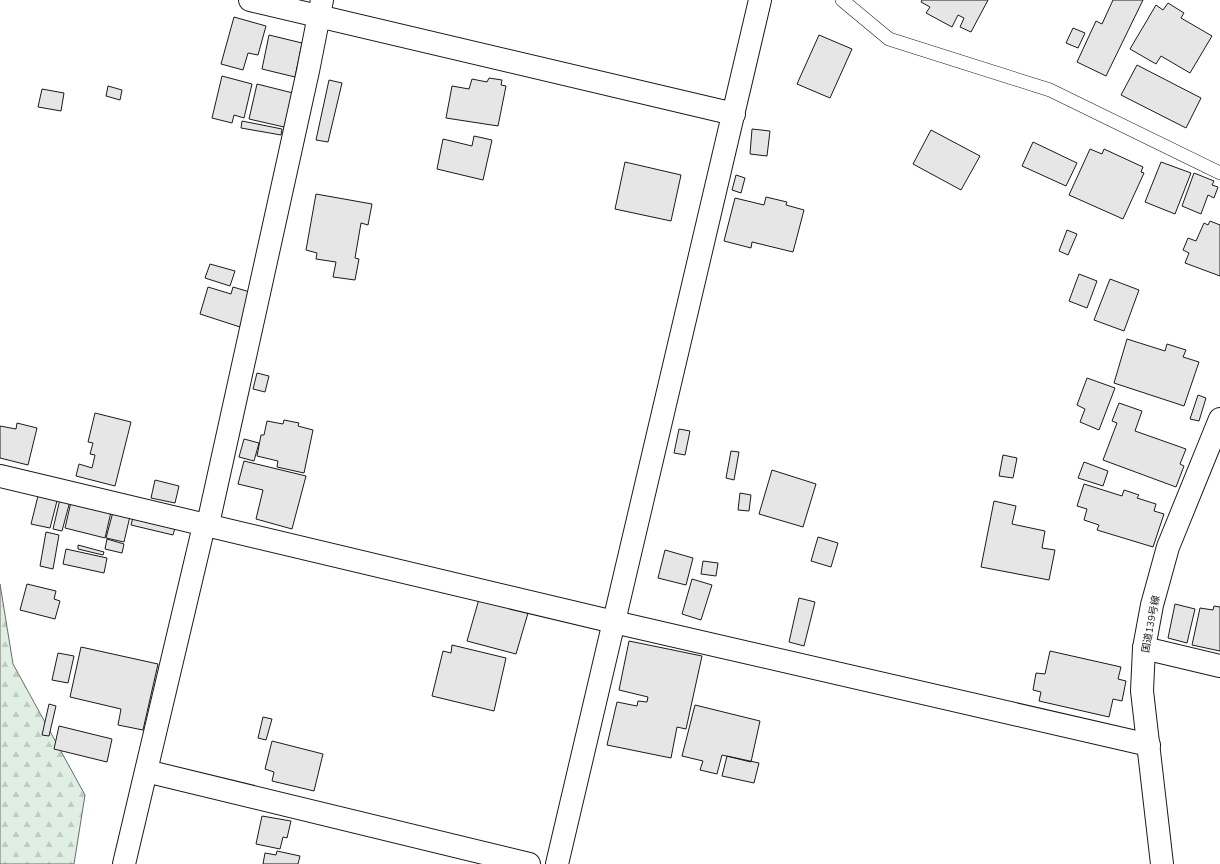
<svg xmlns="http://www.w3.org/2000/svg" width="1220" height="864" font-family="'Nunito Sans','Noto Sans JP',sans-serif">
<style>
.forest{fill:url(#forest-firs);stroke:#6a6a6a}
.building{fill:#e6e6e6;stroke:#1a1a1a}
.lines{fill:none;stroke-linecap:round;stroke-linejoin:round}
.lane-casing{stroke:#1a1a1a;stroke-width:14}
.street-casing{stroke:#1a1a1a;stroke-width:24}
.highway-casing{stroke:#1a1a1a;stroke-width:24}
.lane{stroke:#fff;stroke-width:13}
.street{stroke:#fff;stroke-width:22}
.highway{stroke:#fff;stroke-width:22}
.labels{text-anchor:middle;stroke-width:3;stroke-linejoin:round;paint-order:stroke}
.street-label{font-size:10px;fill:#1a1a1a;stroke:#fff}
</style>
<defs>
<pattern id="forest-firs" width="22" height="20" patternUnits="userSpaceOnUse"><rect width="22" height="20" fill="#e0efe3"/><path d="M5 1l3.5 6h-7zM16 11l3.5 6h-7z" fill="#c0ccc2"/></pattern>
</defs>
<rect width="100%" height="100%" fill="#fff"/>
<path class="forest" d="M 0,584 L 13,664 L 85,795 L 74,864 L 0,864 Z"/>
<path class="building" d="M 922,0 L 988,0 L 971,32 L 960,27 L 964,18 L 958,15 L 952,27 L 926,13 L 930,7 L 921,2 Z
M 1113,0 L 1143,0 L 1106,76 L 1077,62 L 1096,21 L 1102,24 Z
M 1168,3 L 1184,13 L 1181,18 L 1212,36 L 1190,73 L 1161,56 L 1156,64 L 1130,49 L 1156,5 L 1163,10 Z
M 234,17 L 266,26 L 258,55 L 248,53 L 243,70 L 221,64 Z
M 1073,28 L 1085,33 L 1078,48 L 1066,43 Z
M 269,35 L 302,43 L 295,77 L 262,69 Z
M 819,35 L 852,49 L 830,98 L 797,84 Z
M 1137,65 L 1201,98 L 1186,128 L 1121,95 Z
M 222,76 L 252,84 L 244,118 L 234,115 L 232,123 L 212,118 Z
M 489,78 L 502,80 L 501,85 L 506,86 L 498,126 L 446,118 L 452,86 L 469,89 L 472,79 L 487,82 Z
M 329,80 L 342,83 L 328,142 L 316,140 Z
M 257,84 L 293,93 L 284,127 L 249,119 Z
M 108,86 L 122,90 L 120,100 L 106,96 Z
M 42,89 L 64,93 L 61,111 L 38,107 Z
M 242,121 L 282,129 L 281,135 L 241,128 Z
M 752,129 L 770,131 L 767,156 L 750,154 Z
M 931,130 L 980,156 L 961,190 L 913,164 Z
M 474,136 L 492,140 L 483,180 L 437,169 L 443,139 L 472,146 Z
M 1033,142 L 1077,163 L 1066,186 L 1022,166 Z
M 1090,149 L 1102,154 L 1104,149 L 1143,167 L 1141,172 L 1144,173 L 1123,219 L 1069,195 Z
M 625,162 L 681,175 L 671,221 L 615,209 Z
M 1161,162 L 1191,173 L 1175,214 L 1145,202 Z
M 1194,173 L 1214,181 L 1212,185 L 1218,187 L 1214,198 L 1208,195 L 1201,214 L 1182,206 Z
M 736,175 L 745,178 L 741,193 L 732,190 Z
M 316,194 L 372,204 L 368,225 L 361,223 L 355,258 L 359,259 L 355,280 L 333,277 L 336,262 L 316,259 L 317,253 L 306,250 Z
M 766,197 L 787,202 L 786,205 L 804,210 L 793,252 L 752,242 L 751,248 L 724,241 L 735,198 L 764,205 Z
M 1210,221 L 1220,225 L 1220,276 L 1185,263 L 1189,253 L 1183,250 L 1188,238 L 1196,241 L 1204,223 L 1208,225 Z
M 1067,230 L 1077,234 L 1068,255 L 1059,251 Z
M 210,264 L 235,271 L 230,286 L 205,278 Z
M 1079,274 L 1097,281 L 1087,308 L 1069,301 Z
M 1110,279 L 1139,290 L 1124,331 L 1094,320 Z
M 208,287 L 231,294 L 233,287 L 250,292 L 240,327 L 200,314 Z
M 1127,339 L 1165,351 L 1167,344 L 1186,350 L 1183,357 L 1199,362 L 1184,406 L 1114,383 Z
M 257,373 L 269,376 L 265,392 L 253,389 Z
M 1087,378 L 1115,388 L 1099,430 L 1080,422 L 1085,409 L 1077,405 Z
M 1198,395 L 1206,398 L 1199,421 L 1190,419 Z
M 1119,403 L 1142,411 L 1135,431 L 1186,449 L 1180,464 L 1184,466 L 1176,487 L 1103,460 L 1117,423 L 1112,421 Z
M 95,413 L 131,422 L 115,486 L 76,476 L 79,464 L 92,468 L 95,455 L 90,454 L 93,443 L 88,442 Z
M 284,420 L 299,423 L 298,426 L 313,430 L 304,473 L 277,467 L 278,461 L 257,456 L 261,435 L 264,435 L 267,421 L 283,424 Z
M 17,423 L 37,428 L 28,465 L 0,458 L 0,426 L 16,429 Z
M 679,429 L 690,431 L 685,455 L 674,453 Z
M 244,439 L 259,443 L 254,461 L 239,457 Z
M 731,451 L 739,452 L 734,480 L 726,478 Z
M 1003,455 L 1017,458 L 1013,478 L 999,476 Z
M 244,461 L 306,476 L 292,529 L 256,519 L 263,490 L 238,484 Z
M 1084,462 L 1108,471 L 1103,486 L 1078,478 Z
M 772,470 L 816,484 L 803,527 L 759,514 Z
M 155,480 L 179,486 L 175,503 L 151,498 Z
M 1084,484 L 1122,496 L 1124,490 L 1139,495 L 1137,498 L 1156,504 L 1154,511 L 1164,514 L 1153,547 L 1097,530 L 1099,525 L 1084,520 L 1087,509 L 1077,506 Z
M 39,492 L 58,497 L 50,528 L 31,524 Z
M 740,493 L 751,495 L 749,511 L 738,510 Z
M 60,499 L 70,501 L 62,531 L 53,529 Z
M 994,501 L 1016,506 L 1012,524 L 1045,531 L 1042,548 L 1055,550 L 1049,580 L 981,567 Z
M 71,502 L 111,512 L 105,538 L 65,528 Z
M 113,512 L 130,516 L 124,542 L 106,538 Z
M 133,517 L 175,528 L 173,535 L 131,525 Z
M 46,532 L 59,535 L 53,569 L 40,566 Z
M 818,537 L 838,543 L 831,567 L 811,561 Z
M 107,539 L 124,544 L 122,553 L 105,549 Z
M 78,545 L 104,552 L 103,555 L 78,549 Z
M 66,549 L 107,558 L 104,573 L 63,564 Z
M 665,550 L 693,558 L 686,585 L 658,578 Z
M 703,561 L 718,563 L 716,576 L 701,574 Z
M 692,579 L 712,585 L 701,620 L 682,614 Z
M 27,584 L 56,591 L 54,599 L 60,601 L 55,619 L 20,610 Z
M 799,598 L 815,602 L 804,646 L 789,642 Z
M 479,599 L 528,613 L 516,654 L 467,641 Z
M 1175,604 L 1195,609 L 1187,643 L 1168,638 Z
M 1214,606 L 1220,607 L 1220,651 L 1192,645 L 1200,608 L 1213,610 Z
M 629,641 L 702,656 L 686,729 L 677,727 L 671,758 L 607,745 L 617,702 L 637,706 L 638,701 L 647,702 L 648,697 L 619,690 Z
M 452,645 L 506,658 L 494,711 L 432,696 L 443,651 L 451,653 Z
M 81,647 L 158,664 L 143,730 L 118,725 L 121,709 L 70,697 Z
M 1050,651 L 1121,667 L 1118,679 L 1126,681 L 1122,701 L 1113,699 L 1109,717 L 1039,701 L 1041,692 L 1033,690 L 1036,673 L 1045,674 Z
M 58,653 L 74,656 L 68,683 L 52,680 Z
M 49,704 L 56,706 L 49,736 L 42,735 Z
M 695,705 L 760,721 L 751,762 L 722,755 L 717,774 L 700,770 L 703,761 L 682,756 Z
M 263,717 L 272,719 L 266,740 L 258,738 Z
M 59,726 L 112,739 L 107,762 L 54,749 Z
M 272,741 L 323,754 L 314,791 L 272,781 L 274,772 L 265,769 Z
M 727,756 L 759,763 L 754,783 L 722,776 Z
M 262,816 L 291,821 L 287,838 L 283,837 L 280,849 L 256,844 Z
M 277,851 L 300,856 L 298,864 L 263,864 L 265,853 L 276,855 Z"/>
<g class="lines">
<g class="lane-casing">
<path id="lane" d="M 842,0 L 889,39 L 1050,90 L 1220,173"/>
</g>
<g class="street-casing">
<path id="street" d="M 250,0 L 734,114
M 0,476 L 614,622 L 1149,745
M 1144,648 L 1220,666
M 146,771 L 529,864
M 124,864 L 202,534 L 208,524 L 308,71 L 322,0
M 557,864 L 760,0"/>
</g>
<g class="highway-casing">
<path id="highway" d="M 1162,864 L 1142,691 L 1144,648 L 1152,605 L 1168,547 L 1220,419"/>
</g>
<use href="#lane" class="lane"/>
<use href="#street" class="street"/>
<use href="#highway" class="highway"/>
</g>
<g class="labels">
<g class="street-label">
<text transform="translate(1150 624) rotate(-79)" y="4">国道139号線</text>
</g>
</g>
</svg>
